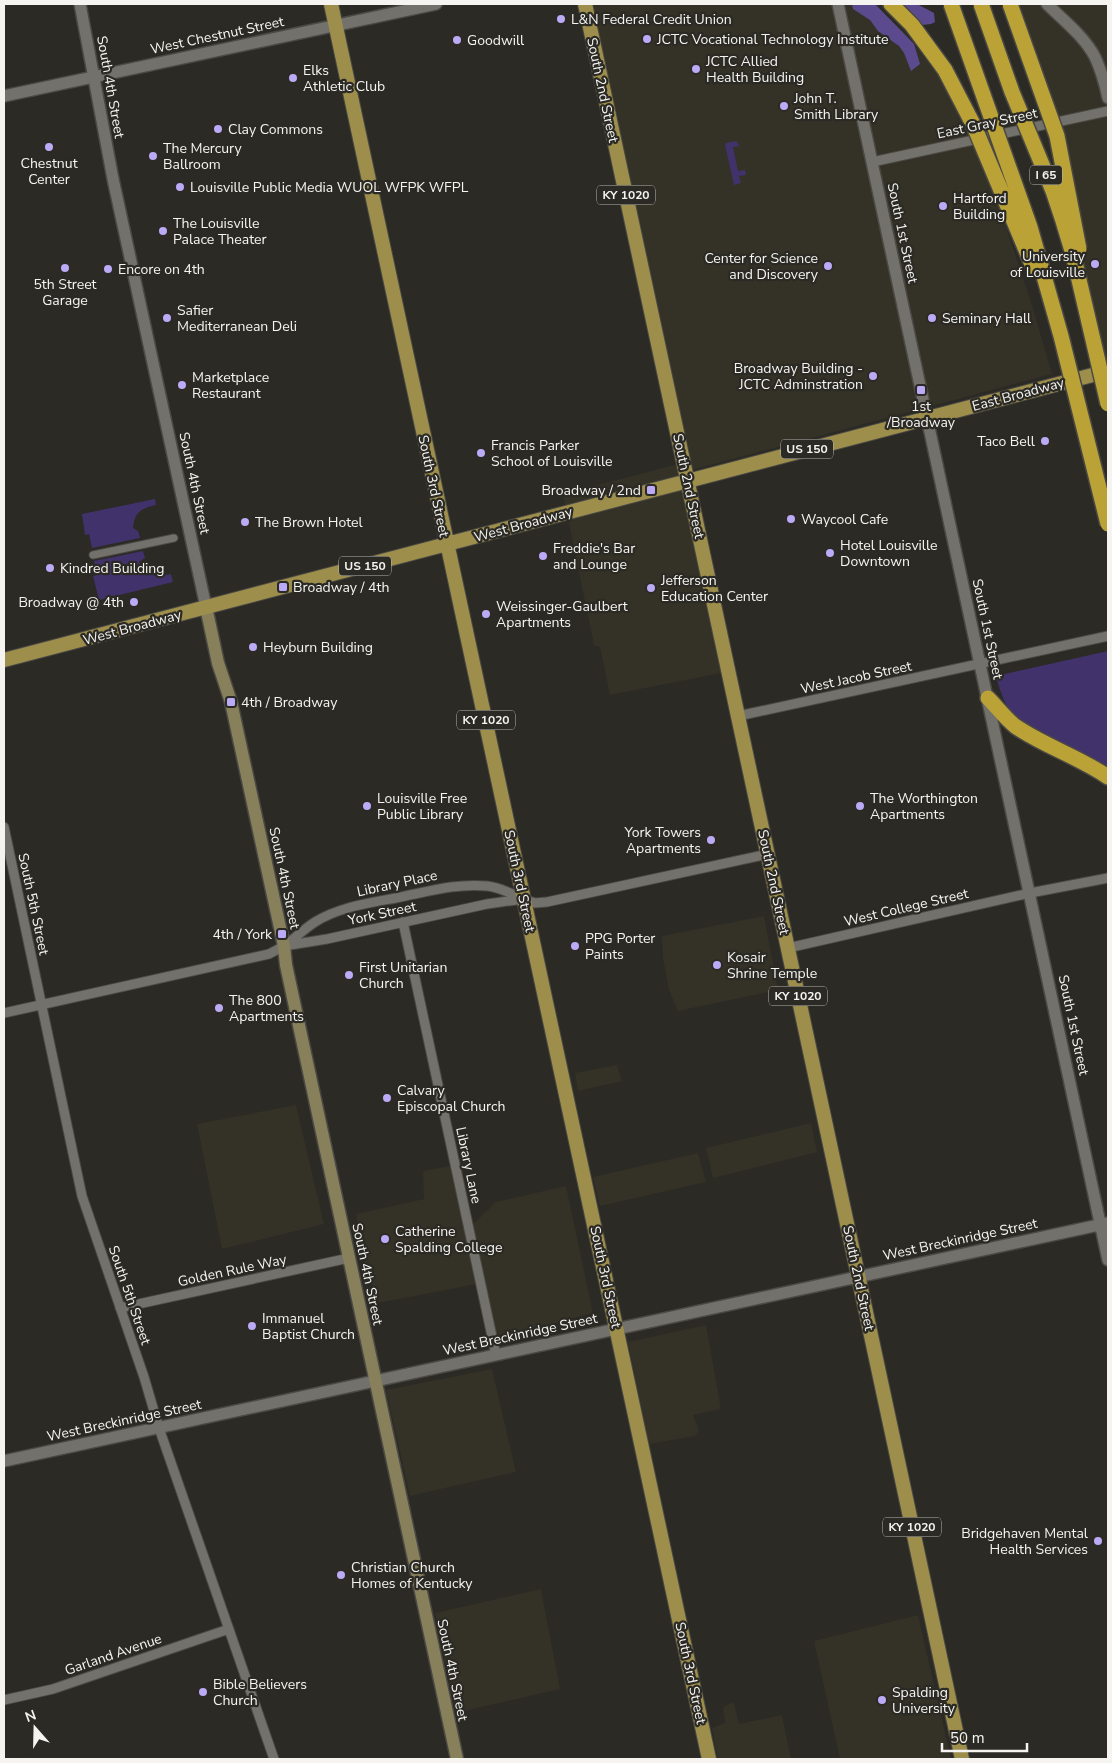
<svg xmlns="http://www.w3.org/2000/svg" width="1112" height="1763" font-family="'Nunito Sans',sans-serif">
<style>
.built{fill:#343126}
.green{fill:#42326b}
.forest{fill:#5c4a8f}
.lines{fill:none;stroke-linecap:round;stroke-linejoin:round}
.pedestrian-casing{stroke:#4a4944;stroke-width:9}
.minor-casing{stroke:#4a4944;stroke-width:11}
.tertiary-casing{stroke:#4a4944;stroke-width:14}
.secondary-casing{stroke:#4a4944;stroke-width:15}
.primary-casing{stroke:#4a4944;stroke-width:16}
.motorway-casing{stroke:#4a4944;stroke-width:18}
.pedestrian{stroke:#73716b;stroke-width:7}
.minor{stroke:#73716b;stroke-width:9}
.tertiary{stroke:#73716b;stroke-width:11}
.secondary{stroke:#88805b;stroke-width:12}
.primary{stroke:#9e8e4c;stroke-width:14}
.motorway{stroke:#baa237;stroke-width:15}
.motorway-bridge-casing{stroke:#4a4944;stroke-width:18;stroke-linecap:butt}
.motorway-bridge{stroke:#baa237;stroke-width:15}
.poi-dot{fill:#bbaaf6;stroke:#2b2a25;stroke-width:2}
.labels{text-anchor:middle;stroke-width:4.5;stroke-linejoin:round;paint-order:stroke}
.shield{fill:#2b2a25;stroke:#b8b7b3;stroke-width:1}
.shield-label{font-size:12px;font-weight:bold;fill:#f5f4f0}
.poi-label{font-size:14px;fill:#f5f4f0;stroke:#2b2a25;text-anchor:start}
.street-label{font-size:14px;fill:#f5f4f0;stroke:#2b2a25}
</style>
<rect width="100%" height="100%" fill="#2b2a25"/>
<path class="built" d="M 589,4 L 875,4 L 904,32 L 939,76 L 977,154 L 984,155 L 995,199 L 1005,224 L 1032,305 L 1052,374 L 680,473 L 721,673 L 610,695 L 600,647 L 594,645 L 563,494 L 686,462 Z
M 1011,4 L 1108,4 L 1108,365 L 1100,367 L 1063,162 Z
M 764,916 L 778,990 L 678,1011 L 669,990 L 663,959 L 662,936 Z
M 617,1065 L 622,1081 L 578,1091 L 575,1073 Z
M 296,1105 L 324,1224 L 222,1249 L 197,1124 Z
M 811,1123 L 817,1152 L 713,1178 L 706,1148 Z
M 698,1153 L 706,1182 L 600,1206 L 593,1177 Z
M 450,1166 L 477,1284 L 378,1303 L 363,1256 L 356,1214 L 424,1199 L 423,1171 Z
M 566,1186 L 593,1313 L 526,1331 L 496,1337 L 473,1224 L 496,1202 Z
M 706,1325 L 721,1409 L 693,1415 L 699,1431 L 695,1436 L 649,1444 L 628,1342 Z
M 492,1369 L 516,1472 L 410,1496 L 386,1390 Z
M 541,1589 L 560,1689 L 455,1713 L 435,1613 Z
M 918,1615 L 951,1759 L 840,1759 L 814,1641 Z
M 734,1702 L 739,1724 L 782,1715 L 791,1759 L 718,1759 L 712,1728 L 725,1723 L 723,1707 Z"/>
<path class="green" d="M 736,141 L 740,146 L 733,147 L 738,171 L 745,170 L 746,175 L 739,176 L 741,183 L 734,185 L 725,145 L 726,143 Z
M 155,499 L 156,505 C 142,508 134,512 133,528 L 138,531 L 140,538 L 92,548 L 89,534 L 85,535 L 82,514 Z
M 143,551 L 145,558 L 139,562 C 147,577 156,577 171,574 L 173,582 L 99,600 L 93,576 L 97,575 L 94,561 Z
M 1108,651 L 1108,771 C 1083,759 1037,740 1018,720 C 1006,709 1000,692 996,676 Z"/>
<path class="forest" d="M 852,4 L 875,4 L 914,44 L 920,64 L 911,71 L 904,53 L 899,46 L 878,31 L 870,20 L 853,9 Z
M 897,4 L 917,4 L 934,13 L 935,22 L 931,24 L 922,25 Z"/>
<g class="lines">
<g class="pedestrian-casing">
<path id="pedestrian" d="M 93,555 L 174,538"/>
</g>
<g class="minor-casing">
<path id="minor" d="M 872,162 L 1108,111
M 738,716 L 1108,636
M 4,827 L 82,1196 L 144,1377 L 159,1428 L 274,1759
M 403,922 L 496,1355
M 285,946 C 295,938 304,929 315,922 C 339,907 369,903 396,898 C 427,892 455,883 487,886 C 500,887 512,894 523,899
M 788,948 L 1030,893 L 1108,878
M 4,1013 L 269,954 L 284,946 L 327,939 L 487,904 L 523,899 L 535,903 L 547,902 L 768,854
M 120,1308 L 349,1258
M 4,1700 L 53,1689 L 229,1629"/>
</g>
<g class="tertiary-casing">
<path id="tertiary" d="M 80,4 L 113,179 L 206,607
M 838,4 L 1108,1260
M 1047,4 C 1063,20 1084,36 1095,57 C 1101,70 1105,84 1108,98
M 4,96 L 436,4
M 4,1461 L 1108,1223"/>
</g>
<g class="secondary-casing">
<path id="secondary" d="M 206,607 L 218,663 L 231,702 L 284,946 L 286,965 L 457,1759"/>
</g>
<g class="primary-casing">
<path id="primary" d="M 331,4 L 709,1759
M 585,4 L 962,1759
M 4,660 L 1108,371"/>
</g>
<g class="motorway-casing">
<path id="motorway" d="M 891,4 L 912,25 L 945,70
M 988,698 C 997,707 1005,718 1015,726 C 1044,746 1079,757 1108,777"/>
</g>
<use href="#pedestrian" class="pedestrian"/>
<use href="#minor" class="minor"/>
<use href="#tertiary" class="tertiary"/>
<use href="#secondary" class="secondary"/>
<use href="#primary" class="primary"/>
<use href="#motorway" class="motorway"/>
<g class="motorway-bridge-casing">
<path id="motorway-bridge" d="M 951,4 L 1030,227 L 1061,336 L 1108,524
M 981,4 L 1012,92 L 1053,191 L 1063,221 L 1073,254 L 1108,404
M 1010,4 L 1057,136 L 1079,249
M 945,70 L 974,126 L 1034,269"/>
</g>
<use href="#motorway-bridge" class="motorway-bridge"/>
</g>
<g class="poi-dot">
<circle cx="561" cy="19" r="5"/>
<circle cx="647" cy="39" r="5"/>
<circle cx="457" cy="40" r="5"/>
<circle cx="696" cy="69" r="5"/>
<circle cx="293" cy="78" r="5"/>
<circle cx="784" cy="106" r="5"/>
<circle cx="218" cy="129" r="5"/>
<circle cx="49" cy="147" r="5"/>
<circle cx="153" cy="156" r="5"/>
<circle cx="180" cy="187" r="5"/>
<circle cx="943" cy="206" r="5"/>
<circle cx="163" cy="231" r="5"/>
<circle cx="1095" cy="264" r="5"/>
<circle cx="828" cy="266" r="5"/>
<circle cx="65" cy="268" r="5"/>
<circle cx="108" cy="269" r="5"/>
<circle cx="167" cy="318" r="5"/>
<circle cx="932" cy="318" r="5"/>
<circle cx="873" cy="376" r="5"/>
<circle cx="182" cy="385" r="5"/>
<rect x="916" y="385" width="10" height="10" rx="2.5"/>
<circle cx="1045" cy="441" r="5"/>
<circle cx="481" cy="453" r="5"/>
<rect x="646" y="485" width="10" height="10" rx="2.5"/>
<circle cx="791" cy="519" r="5"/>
<circle cx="245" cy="522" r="5"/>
<circle cx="830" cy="553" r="5"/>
<circle cx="543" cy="556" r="5"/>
<circle cx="50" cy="568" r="5"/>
<rect x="278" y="582" width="10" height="10" rx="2.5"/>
<circle cx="651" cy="588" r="5"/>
<circle cx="134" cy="602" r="5"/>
<circle cx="486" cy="614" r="5"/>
<circle cx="253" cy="647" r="5"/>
<rect x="226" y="697" width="10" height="10" rx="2.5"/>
<circle cx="367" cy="806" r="5"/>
<circle cx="860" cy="806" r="5"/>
<circle cx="711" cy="840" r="5"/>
<rect x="277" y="929" width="10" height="10" rx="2.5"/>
<circle cx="575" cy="946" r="5"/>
<circle cx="717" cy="965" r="5"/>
<circle cx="349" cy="975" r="5"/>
<circle cx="219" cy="1008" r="5"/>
<circle cx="387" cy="1098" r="5"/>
<circle cx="385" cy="1239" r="5"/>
<circle cx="252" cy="1326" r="5"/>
<circle cx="1098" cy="1541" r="5"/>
<circle cx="341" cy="1575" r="5"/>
<circle cx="203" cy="1692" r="5"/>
<circle cx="882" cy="1700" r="5"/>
</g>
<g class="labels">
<g class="shield">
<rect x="1030" y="165.5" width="32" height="19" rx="4"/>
<rect x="597" y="185.5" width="58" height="19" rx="4"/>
<rect x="781" y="439.5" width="52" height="19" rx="4"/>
<rect x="339" y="556.5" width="52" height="19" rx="4"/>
<rect x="457" y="710.5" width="58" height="19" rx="4"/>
<rect x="769" y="986.5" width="58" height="19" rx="4"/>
<rect x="883" y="1517.5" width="58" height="19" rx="4"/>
</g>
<g class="shield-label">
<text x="1046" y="179">I 65</text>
<text x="626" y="199">KY 1020</text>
<text x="807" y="453">US 150</text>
<text x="365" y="570">US 150</text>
<text x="486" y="724">KY 1020</text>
<text x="798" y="1000">KY 1020</text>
<text x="912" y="1531">KY 1020</text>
</g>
<g class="poi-label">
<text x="571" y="24">L&amp;N Federal Credit Union</text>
<text x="657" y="44">JCTC Vocational Technology Institute</text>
<text x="467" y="45">Goodwill</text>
<text x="706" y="66">JCTC Allied<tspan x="706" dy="16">Health Building</tspan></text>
<text x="303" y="75">Elks<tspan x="303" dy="16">Athletic Club</tspan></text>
<text x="794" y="103">John T.<tspan x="794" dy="16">Smith Library</tspan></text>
<text x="228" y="134">Clay Commons</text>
<text x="163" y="153">The Mercury<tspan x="163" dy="16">Ballroom</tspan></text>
<text x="49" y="168" text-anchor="middle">Chestnut<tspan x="49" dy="16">Center</tspan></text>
<text x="190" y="192">Louisville Public Media WUOL WFPK WFPL</text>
<text x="953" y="203">Hartford<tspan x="953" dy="16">Building</tspan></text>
<text x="173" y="228">The Louisville<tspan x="173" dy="16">Palace Theater</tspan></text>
<text x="1085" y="261" text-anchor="end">University<tspan x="1085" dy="16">of Louisville</tspan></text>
<text x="818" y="263" text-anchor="end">Center for Science<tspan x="818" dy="16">and Discovery</tspan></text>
<text x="118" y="274">Encore on 4th</text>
<text x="65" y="289" text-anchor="middle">5th Street<tspan x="65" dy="16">Garage</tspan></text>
<text x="177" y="315">Safier<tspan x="177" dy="16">Mediterranean Deli</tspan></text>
<text x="942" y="323">Seminary Hall</text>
<text x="863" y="373" text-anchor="end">Broadway Building -<tspan x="863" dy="16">JCTC Adminstration</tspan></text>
<text x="192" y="382">Marketplace<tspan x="192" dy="16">Restaurant</tspan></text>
<text x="921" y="411" text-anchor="middle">1st<tspan x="921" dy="16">/Broadway</tspan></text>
<text x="1035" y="446" text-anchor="end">Taco Bell</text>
<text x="491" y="450">Francis Parker<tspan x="491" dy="16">School of Louisville</tspan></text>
<text x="641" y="495" text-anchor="end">Broadway / 2nd</text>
<text x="801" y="524">Waycool Cafe</text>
<text x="255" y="527">The Brown Hotel</text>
<text x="840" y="550">Hotel Louisville<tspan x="840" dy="16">Downtown</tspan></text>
<text x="553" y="553">Freddie's Bar<tspan x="553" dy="16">and Lounge</tspan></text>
<text x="60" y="573">Kindred Building</text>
<text x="661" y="585">Jefferson<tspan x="661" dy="16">Education Center</tspan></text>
<text x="293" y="592">Broadway / 4th</text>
<text x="124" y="607" text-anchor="end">Broadway @ 4th</text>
<text x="496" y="611">Weissinger-Gaulbert<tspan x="496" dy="16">Apartments</tspan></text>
<text x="263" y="652">Heyburn Building</text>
<text x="241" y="707">4th / Broadway</text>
<text x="377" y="803">Louisville Free<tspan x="377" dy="16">Public Library</tspan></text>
<text x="870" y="803">The Worthington<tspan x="870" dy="16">Apartments</tspan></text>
<text x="701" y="837" text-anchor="end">York Towers<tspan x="701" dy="16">Apartments</tspan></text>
<text x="272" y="939" text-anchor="end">4th / York</text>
<text x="585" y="943">PPG Porter<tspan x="585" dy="16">Paints</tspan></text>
<text x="727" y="962">Kosair<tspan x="727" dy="16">Shrine Temple</tspan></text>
<text x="359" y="972">First Unitarian<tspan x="359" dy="16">Church</tspan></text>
<text x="229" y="1005">The 800<tspan x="229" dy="16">Apartments</tspan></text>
<text x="397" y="1095">Calvary<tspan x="397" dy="16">Episcopal Church</tspan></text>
<text x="395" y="1236">Catherine<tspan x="395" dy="16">Spalding College</tspan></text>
<text x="262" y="1323">Immanuel<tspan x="262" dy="16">Baptist Church</tspan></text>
<text x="1088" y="1538" text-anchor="end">Bridgehaven Mental<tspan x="1088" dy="16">Health Services</tspan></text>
<text x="351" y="1572">Christian Church<tspan x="351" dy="16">Homes of Kentucky</tspan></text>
<text x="213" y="1689">Bible Believers<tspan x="213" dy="16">Church</tspan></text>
<text x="892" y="1697">Spalding<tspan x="892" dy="16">University</tspan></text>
</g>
<g class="street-label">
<text transform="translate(217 35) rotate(-12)" y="5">West Chestnut Street</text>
<text transform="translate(111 87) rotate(80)" y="5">South 4th Street</text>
<text transform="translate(603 90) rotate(78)" y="5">South 2nd Street</text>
<text transform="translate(987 123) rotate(-12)" y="5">East Gray Street</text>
<text transform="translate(903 233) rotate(78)" y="5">South 1st Street</text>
<text transform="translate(1018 394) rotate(-15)" y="5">East Broadway</text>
<text transform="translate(195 483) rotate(78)" y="5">South 4th Street</text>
<text transform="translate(434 486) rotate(78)" y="5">South 3rd Street</text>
<text transform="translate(689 486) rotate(78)" y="5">South 2nd Street</text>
<text transform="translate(523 524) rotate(-15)" y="5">West Broadway</text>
<text transform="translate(132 627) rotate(-15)" y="5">West Broadway</text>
<text transform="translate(988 629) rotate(78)" y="5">South 1st Street</text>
<text transform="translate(856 677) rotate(-12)" y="5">West Jacob Street</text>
<text transform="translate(285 878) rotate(78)" y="5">South 4th Street</text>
<text transform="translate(520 881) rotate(78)" y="5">South 3rd Street</text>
<text transform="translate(774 882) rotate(78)" y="5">South 2nd Street</text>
<text transform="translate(397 883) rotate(-12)" y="5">Library Place</text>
<text transform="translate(34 904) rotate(78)" y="5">South 5th Street</text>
<text transform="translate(906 907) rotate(-13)" y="5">West College Street</text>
<text transform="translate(382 913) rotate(-12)" y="5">York Street</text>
<text transform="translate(1074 1025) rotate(78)" y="5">South 1st Street</text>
<text transform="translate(469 1165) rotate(78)" y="5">Library Lane</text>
<text transform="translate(960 1239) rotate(-12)" y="5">West Breckinridge Street</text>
<text transform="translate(232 1270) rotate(-12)" y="5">Golden Rule Way</text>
<text transform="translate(368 1274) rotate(78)" y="5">South 4th Street</text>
<text transform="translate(606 1277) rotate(78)" y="5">South 3rd Street</text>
<text transform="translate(859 1278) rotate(78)" y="5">South 2nd Street</text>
<text transform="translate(130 1295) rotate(71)" y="5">South 5th Street</text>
<text transform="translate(520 1334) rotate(-12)" y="5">West Breckinridge Street</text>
<text transform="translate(124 1420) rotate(-12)" y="5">West Breckinridge Street</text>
<text transform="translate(113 1654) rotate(-19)" y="5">Garland Avenue</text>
<text transform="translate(453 1670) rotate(78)" y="5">South 4th Street</text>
<text transform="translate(691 1673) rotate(78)" y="5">South 3rd Street</text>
</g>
</g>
<rect width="1112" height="1763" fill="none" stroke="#f5f4f0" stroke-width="10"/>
<g transform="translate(35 1728) rotate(340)" stroke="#2b2a25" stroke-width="4" paint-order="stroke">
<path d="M0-4L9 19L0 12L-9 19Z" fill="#f5f4f0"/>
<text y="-8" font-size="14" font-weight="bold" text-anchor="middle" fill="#f5f4f0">N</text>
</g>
<path d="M942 1743v8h85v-8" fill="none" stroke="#f5f4f0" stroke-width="2.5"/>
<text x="950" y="1743" font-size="15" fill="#f5f4f0" stroke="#2b2a25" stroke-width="4" paint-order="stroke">50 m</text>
</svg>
